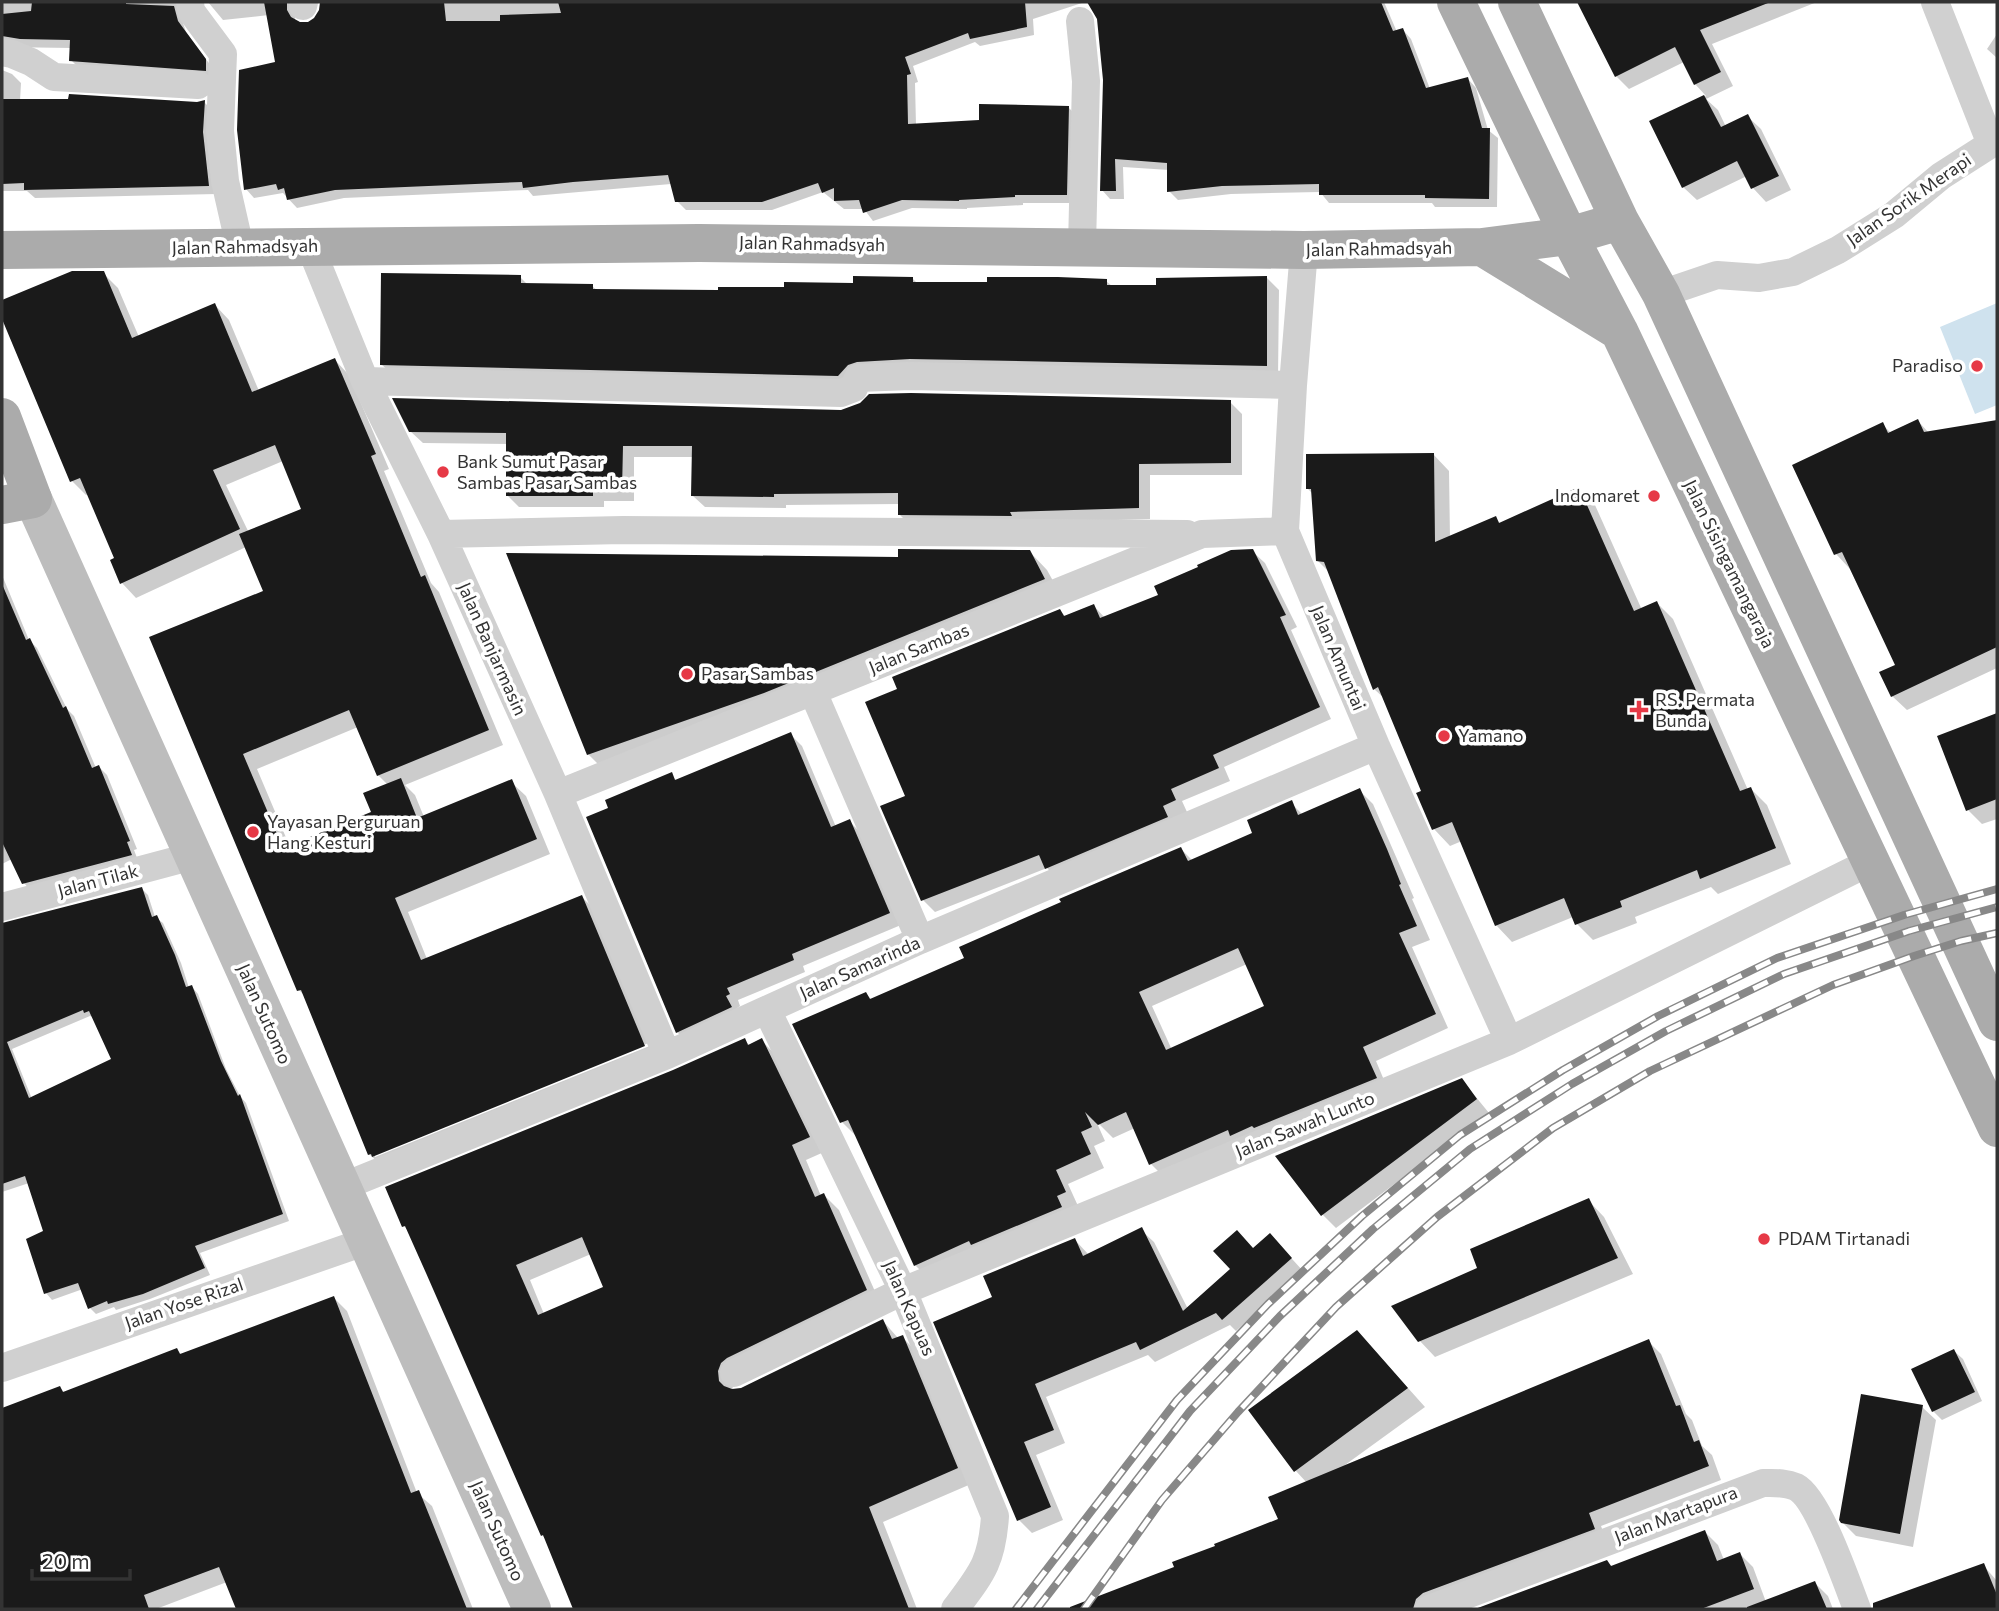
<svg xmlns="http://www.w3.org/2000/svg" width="1999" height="1611" font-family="Commissioner,sans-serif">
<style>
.water{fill:#cfe2ee}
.shadow{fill:#0003;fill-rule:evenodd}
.building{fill:#1a1a1a;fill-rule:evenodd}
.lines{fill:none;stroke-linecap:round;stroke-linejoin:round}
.street{stroke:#d0d0d0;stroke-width:28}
.secondary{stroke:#bdbdbd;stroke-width:38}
.primary{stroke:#ababab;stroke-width:38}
.rail-casing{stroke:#888;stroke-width:8}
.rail{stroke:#fff;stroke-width:5;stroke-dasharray:16;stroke-linecap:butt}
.poi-dot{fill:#e63946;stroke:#fff;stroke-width:2.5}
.labels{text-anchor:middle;stroke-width:7;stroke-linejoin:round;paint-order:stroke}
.street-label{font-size:18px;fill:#333;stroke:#fff}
.poi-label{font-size:18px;fill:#333;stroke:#fff;text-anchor:start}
</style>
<rect width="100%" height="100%" fill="#fff"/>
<path class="water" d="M 1997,303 L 1997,405 L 1975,414 L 1940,327 Z"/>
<path class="shadow" d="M 2,2 L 185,2 L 183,23 L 186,32 L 214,70 L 214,78 L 80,69 L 71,60 L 71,48 L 2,47 Z
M 208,2 L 299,2 L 296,7 L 295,20 L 296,23 L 307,24 L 316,19 L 321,11 L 322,2 L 1085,2 L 1033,19 L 1034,35 L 980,46 L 975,42 L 913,66 L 918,82 L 915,83 L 916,125 L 981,122 L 1068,107 L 1077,116 L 1075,203 L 1023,203 L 1023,205 L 967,208 L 967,209 L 912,208 L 873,221 L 864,209 L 844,209 L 823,192 L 772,210 L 686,210 L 677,201 L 671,184 L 533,196 L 528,190 L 344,198 L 297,208 L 283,193 L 254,198 L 246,189 L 277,64 L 269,15 L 223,20 Z
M 1089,2 L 1384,2 L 1397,32 L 1403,30 L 1411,39 L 1430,89 L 1468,79 L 1476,88 L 1488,130 L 1498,138 L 1497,207 L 1435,207 L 1432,203 L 1329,203 L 1320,192 L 1231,194 L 1178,200 L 1169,191 L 1169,170 L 1123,167 L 1124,199 L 1110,199 L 1102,190 L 1104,79 L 1098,19 Z
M 1579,2 L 1817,2 L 1712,44 L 1733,86 L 1706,99 L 1718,110 L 1726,127 L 1747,116 L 1761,129 L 1791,190 L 1766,202 L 1753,188 L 1747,176 L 1697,200 L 1683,187 L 1652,122 L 1706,96 L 1695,84 L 1684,62 L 1629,89 L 1616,76 Z
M 1997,34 L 1997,58 L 1987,49 Z
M 2,70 L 12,74 L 21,83 L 20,101 L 204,102 L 213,111 L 217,194 L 35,198 L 27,191 L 2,191 Z
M 72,273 L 103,273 L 118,288 L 139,337 L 215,305 L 229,320 L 259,391 L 335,360 L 349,375 L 389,469 L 384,471 L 431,583 L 439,592 L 503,745 L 405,785 L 415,795 L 424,817 L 511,782 L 526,796 L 550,854 L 408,912 L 427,959 L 582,897 L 597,912 L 651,1042 L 375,1154 L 375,1157 L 652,1045 L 659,1061 L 384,1168 L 369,1154 L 306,997 L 299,990 L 151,638 L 265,592 L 246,547 L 136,598 L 122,583 L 116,559 L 89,494 L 86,495 L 72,481 L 2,315 L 2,302 ZM 283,461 L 304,510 L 249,533 L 226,485 ZM 358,727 L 378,775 L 388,785 L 373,813 L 290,847 L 257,769 Z
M 520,277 L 528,285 L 592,286 L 598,291 L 719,292 L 855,285 L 912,278 L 918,284 L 1106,281 L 1112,286 L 1157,287 L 1267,278 L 1279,290 L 1278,378 L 851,388 L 394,376 L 381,364 Z
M 1230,402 L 1242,414 L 1242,475 L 1150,475 L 1150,519 L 911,526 L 900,515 L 899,504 L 786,505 L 786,508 L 705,507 L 693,496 L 693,457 L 634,457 L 634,501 L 604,501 L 604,507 L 519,507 L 507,495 L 508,444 L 423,443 L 410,431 L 841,411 Z
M 1918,421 L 1929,433 L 1997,421 L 1997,668 L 1907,710 L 1892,696 L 1897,665 L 1850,569 L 1836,554 L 1794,466 L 1883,425 L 1892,434 Z
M 1433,454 L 1449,471 L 1450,538 L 1495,518 L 1501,524 L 1579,489 L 1595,505 L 1642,610 L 1657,603 L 1673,619 L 1748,790 L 1751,789 L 1767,805 L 1791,864 L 1718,894 L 1711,887 L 1635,917 L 1637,923 L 1593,940 L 1577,924 L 1573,917 L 1512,942 L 1496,925 L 1462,841 L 1450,846 L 1434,829 L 1418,794 L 1423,792 L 1385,699 L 1374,689 L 1330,573 L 1318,561 L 1313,494 L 1307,488 Z
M 1029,551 L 1047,570 L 1062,597 L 606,772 L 588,754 L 900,559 Z
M 1252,551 L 1265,563 L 1297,627 L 1291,630 L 1331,719 L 1224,767 L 1230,781 L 1182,801 L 1187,812 L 1059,880 L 1047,868 L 935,912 L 923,900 L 907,797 L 899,690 L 1060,611 L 1066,617 L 1094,606 L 1105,618 L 1160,595 Z
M 2,575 L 29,640 L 37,648 L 67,709 L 74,716 L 96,768 L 99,767 L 107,775 L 137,849 L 134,850 L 139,863 L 32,892 L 24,883 L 12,859 L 2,864 Z
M 1997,715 L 1997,819 L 1982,824 L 1968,810 L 1939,737 Z
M 790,734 L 802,746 L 836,827 L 849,821 L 861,833 L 901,925 L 803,966 L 805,972 L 738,1000 L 740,1006 L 689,1044 L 677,1032 L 611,808 L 671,775 L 677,781 Z
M 1359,790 L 1373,804 L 1414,898 L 1412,899 L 1430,940 L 1412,947 L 1448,1028 L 1376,1061 L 1389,1092 L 1165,1178 L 1151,1164 L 1135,1128 L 1113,1138 L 1096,1121 L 1105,1141 L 1094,1146 L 1104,1168 L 1068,1184 L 1078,1206 L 929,1279 L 915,1265 L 856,1136 L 842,1122 L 866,994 L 872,1000 L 966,959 L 1181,849 L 1193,861 L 1255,833 L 1291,803 L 1303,815 ZM 1247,964 L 1266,1007 L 1172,1050 L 1152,1006 Z
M 142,889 L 148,895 L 155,917 L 163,923 L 181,963 L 189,988 L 192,987 L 198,994 L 226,1069 L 240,1096 L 246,1103 L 289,1221 L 200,1253 L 210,1275 L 150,1299 L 116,1310 L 114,1307 L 96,1314 L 90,1308 L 83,1289 L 52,1300 L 46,1293 L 45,1232 L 29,1183 L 2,1192 L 2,924 L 6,925 ZM 90,1016 L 94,1017 L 113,1060 L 32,1099 L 12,1049 Z
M 745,1040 L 750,1046 L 762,1041 L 777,1056 L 824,1152 L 806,1160 L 821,1196 L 824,1195 L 839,1210 L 881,1305 L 734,1379 L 732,1392 L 742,1390 L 883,1321 L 898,1338 L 902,1337 L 917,1352 L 971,1484 L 883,1522 L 917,1609 L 574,1609 L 547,1540 L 542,1535 L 410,1232 L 404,1226 L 674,1072 ZM 591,1254 L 606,1288 L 544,1314 L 530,1280 Z
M 1462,1080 L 1489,1113 L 1336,1228 L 1323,1215 L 1278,1156 Z
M 1588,1200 L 1604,1217 L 1633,1274 L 1435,1357 L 1419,1340 L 1479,1269 Z
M 1141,1230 L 1154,1242 L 1188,1309 L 1254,1250 L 1283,1249 L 1303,1271 L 1236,1331 L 1230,1325 L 1155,1362 L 1148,1355 L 1046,1397 L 1065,1443 L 1036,1455 L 1063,1520 L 1032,1533 L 1019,1520 L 936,1323 L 995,1298 L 1075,1240 L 1089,1255 Z
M 334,1298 L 347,1311 L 417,1493 L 432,1506 L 473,1609 L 237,1609 L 227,1582 L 156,1609 L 2,1609 L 2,1410 L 60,1388 L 65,1393 L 177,1350 L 182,1355 Z
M 1648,1341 L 1661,1354 L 1686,1414 L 1692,1420 L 1702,1446 L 1712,1455 L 1721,1480 L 1601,1526 L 1607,1542 L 1432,1609 L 1108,1609 L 1103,1596 L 1176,1568 L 1280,1520 L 1307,1483 L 1296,1471 L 1250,1411 L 1374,1350 L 1425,1407 L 1345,1465 Z
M 1954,1351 L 1963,1359 L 1982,1401 L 1942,1420 L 1933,1411 Z
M 1922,1407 L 1936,1420 L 1913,1547 L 1856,1536 L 1842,1522 Z
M 1705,1532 L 1718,1545 L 1724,1560 L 1740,1554 L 1753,1567 L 1766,1602 L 1815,1583 L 1828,1596 L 1833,1609 L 1480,1609 L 1607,1562 L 1613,1567 Z
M 1983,1565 L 1997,1581 L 1997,1609 L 1875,1609 L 1874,1604 Z"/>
<path class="building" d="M 32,2 L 126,2 L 126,4 L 174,6 L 178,21 L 206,59 L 206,71 L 69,61 L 70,40 L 20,39 L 2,36 L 2,14 L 31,11 Z
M 264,2 L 287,2 L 287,10 L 291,17 L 300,22 L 308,22 L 314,18 L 319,10 L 320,2 L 444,2 L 446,21 L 500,21 L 500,15 L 561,13 L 558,2 L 1025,2 L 1027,27 L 970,39 L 968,33 L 905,57 L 911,74 L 907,75 L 908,124 L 979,120 L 979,104 L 1069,106 L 1067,195 L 1015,195 L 1015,197 L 959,200 L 959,201 L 902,200 L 863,213 L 859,200 L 834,201 L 834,188 L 822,193 L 818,183 L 762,202 L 675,202 L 668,175 L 573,182 L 523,188 L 522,182 L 335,190 L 287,200 L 284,188 L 278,190 L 276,184 L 244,190 L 237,130 L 239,70 L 275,62 Z
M 1087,2 L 1381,2 L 1393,31 L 1403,28 L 1426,88 L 1468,77 L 1482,128 L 1490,128 L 1489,199 L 1425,198 L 1425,195 L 1319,195 L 1319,184 L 1222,186 L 1167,192 L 1167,163 L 1115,159 L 1116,191 L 1100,191 L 1103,80 L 1097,19 Z
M 1577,2 L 1768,2 L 1768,3 L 1700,30 L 1721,72 L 1694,85 L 1675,47 L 1615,77 Z
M 69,94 L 197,102 L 205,100 L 203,132 L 209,186 L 24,190 L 24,183 L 2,184 L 2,99 L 68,99 Z
M 1704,95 L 1721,127 L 1748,114 L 1779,176 L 1751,189 L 1737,161 L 1682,188 L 1649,121 Z
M 72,271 L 104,271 L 132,338 L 215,303 L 252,392 L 335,358 L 376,454 L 371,456 L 421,577 L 425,575 L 489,730 L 377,776 L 349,710 L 243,754 L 283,848 L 371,812 L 363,793 L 401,778 L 417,818 L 512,779 L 537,839 L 395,898 L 421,960 L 582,895 L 645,1046 L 372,1157 L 371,1154 L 368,1155 L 301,990 L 297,991 L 149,637 L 263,591 L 239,534 L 301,509 L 275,445 L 213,470 L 240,529 L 120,584 L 110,560 L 114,558 L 80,478 L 70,482 L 2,319 L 2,300 Z
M 381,273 L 521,275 L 521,283 L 593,284 L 593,289 L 718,290 L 718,287 L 784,287 L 784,282 L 853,283 L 853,276 L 913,277 L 913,282 L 987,282 L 987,277 L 1058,277 L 1107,279 L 1107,285 L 1156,285 L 1156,278 L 1267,276 L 1267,366 L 910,359 L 857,362 L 848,365 L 838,376 L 380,365 Z
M 911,393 L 1231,400 L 1231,463 L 1139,464 L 1139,508 L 1010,512 L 1012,516 L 898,515 L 898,493 L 774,494 L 774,497 L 691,496 L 692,446 L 623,446 L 622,490 L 593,490 L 593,496 L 506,496 L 506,433 L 409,432 L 392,398 L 841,410 L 860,403 L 869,394 Z
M 1918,419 L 1924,432 L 1997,420 L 1997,647 L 1891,697 L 1879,672 L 1895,665 L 1842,552 L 1834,555 L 1792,465 L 1883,422 L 1888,433 Z
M 1434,453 L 1435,542 L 1496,516 L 1499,523 L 1579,487 L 1634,611 L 1657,601 L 1740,791 L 1751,787 L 1776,848 L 1700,879 L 1697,870 L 1620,901 L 1622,907 L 1575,925 L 1564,898 L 1495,926 L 1452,822 L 1432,830 L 1417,795 L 1416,793 L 1421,791 L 1378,687 L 1373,690 L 1324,562 L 1316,561 L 1311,489 L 1306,489 L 1306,454 Z
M 898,549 L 1030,550 L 1045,579 L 764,693 L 587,755 L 506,553 L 898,557 Z
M 1253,549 L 1286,615 L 1280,617 L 1320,707 L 1213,755 L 1219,768 L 1171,789 L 1176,800 L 1163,806 L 1168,817 L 1045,869 L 1039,855 L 921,901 L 880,806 L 905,796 L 865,702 L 897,689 L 892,677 L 1060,609 L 1064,616 L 1094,604 L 1100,618 L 1158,595 L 1154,586 L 1198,567 L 1197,565 L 1231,550 Z
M 2,584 L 26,640 L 30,638 L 63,708 L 66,706 L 92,768 L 99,765 L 130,841 L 127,842 L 132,855 L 22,884 L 2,842 Z
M 1997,713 L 1997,799 L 1966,811 L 1937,736 Z
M 791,732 L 831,827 L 850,819 L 890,913 L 792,954 L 794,960 L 727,988 L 730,994 L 726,996 L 732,1007 L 676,1033 L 586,817 L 608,808 L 605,800 L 672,772 L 675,780 Z
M 1360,788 L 1387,849 L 1401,884 L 1399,885 L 1417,926 L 1399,933 L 1436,1014 L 1363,1047 L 1377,1078 L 1254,1128 L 1252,1126 L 1230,1136 L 1228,1130 L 1149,1165 L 1126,1112 L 1098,1125 L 1085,1112 L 1092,1127 L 1081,1132 L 1091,1154 L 1056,1170 L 1066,1192 L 1057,1196 L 1062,1207 L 971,1245 L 969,1241 L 914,1266 L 848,1120 L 840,1123 L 792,1024 L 866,992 L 870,999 L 964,958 L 959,947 L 1061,902 L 1059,899 L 1181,847 L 1188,861 L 1252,833 L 1247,820 L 1292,800 L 1298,815 ZM 1238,948 L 1264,1006 L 1166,1050 L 1139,992 Z
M 142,887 L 152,917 L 157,915 L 175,955 L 186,987 L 192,985 L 221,1061 L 238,1096 L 240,1094 L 283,1214 L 195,1246 L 205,1268 L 143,1294 L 108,1304 L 107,1301 L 88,1309 L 78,1283 L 44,1294 L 26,1239 L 43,1231 L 25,1176 L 2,1184 L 2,923 ZM 83,1010 L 84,1013 L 89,1011 L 111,1059 L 29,1098 L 7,1042 Z
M 745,1038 L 748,1045 L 762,1038 L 810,1137 L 792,1145 L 815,1197 L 824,1193 L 867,1290 L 727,1358 L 721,1363 L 718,1371 L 719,1381 L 724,1386 L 732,1389 L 741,1388 L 883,1319 L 892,1339 L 903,1335 L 958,1468 L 869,1507 L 909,1609 L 573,1609 L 543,1535 L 541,1536 L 426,1273 L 405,1226 L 402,1227 L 385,1187 L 673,1070 ZM 582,1237 L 603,1287 L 538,1315 L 516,1265 Z
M 1462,1078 L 1477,1099 L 1321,1216 L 1275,1156 Z
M 1589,1198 L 1618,1258 L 1418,1342 L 1391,1306 L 1477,1268 L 1470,1249 Z
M 1142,1227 L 1183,1311 L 1230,1269 L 1213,1251 L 1237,1230 L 1253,1248 L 1270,1233 L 1292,1258 L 1222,1320 L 1216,1313 L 1140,1350 L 1136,1342 L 1035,1384 L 1054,1430 L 1024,1442 L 1051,1507 L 1017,1521 L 933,1322 L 992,1297 L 983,1276 L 1075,1238 L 1083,1256 Z
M 334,1296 L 411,1493 L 419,1490 L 467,1609 L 236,1609 L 219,1567 L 144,1595 L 149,1609 L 2,1609 L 2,1408 L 60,1386 L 63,1392 L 177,1348 L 180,1354 Z
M 1357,1330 L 1408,1388 L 1294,1472 L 1248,1410 Z
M 1649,1339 L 1676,1406 L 1680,1405 L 1694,1442 L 1699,1440 L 1709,1466 L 1589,1513 L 1595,1529 L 1423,1593 L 1416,1599 L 1413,1609 L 1070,1609 L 1070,1607 L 1174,1567 L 1172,1562 L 1215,1546 L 1214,1544 L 1278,1519 L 1268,1497 Z
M 1954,1349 L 1975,1392 L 1932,1412 L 1911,1369 Z
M 1861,1394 L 1923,1405 L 1900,1534 L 1841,1523 L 1839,1520 Z
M 1705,1530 L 1717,1561 L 1740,1552 L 1754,1589 L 1701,1609 L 1475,1609 L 1607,1560 L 1611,1566 Z
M 1984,1563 L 1997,1595 L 1997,1609 L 1873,1609 L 1873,1603 Z
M 1815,1581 L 1827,1609 L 1747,1609 L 1747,1607 Z"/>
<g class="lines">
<path class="street" d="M 190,2 L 191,11 L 223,54 L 220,131 L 225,181 L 240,247
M 1935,2 L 1991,144
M 303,6 L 304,2
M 1080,21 L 1086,81 L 1082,246
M 2,52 L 12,54 L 31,62 L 54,77 L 198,85
M 310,246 L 365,381 L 441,534 L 558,794 L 667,1055
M 1304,250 L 1293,385 L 1285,531 L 1376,746 L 1509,1041
M 1661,294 L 1717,275 L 1759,278 L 1793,272 L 1838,250 L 1894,215 L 1941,176 L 1991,144 L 1997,143
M 365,381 L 841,393 L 854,388 L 858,378 L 911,376 L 1293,385
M 441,534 L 623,530 L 1187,534
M 813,692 L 920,940
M 558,794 L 1202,534 L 1285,531
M 2,907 L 193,856
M 767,1010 L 903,1291 L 995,1516 C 992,1562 982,1573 955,1609
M 342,1187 L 667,1055 L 920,940 L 1376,746
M 2,1368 L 367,1241
M 734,1373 L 903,1291 L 1509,1041 L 1870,862
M 1429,1609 L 1763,1483 C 1774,1483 1785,1482 1796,1487 C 1818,1498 1847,1583 1857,1609"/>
<path class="secondary" d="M 33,499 L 532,1609"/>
<path class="primary" d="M 1456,2 L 1569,236 L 1619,331 L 1997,1128
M 1517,2 L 1620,221 L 1661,294 L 1997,1022
M 1482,247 L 1617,330
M 2,250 L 699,243 L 1304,250 L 1482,247 L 1569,236 L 1620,221
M 2,417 L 33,499 L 2,505"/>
<g class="rail-casing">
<path id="rail" d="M 1016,1609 L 1177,1400 L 1268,1304 L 1362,1216 L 1460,1135 L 1563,1070 L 1658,1016 L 1777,958 L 1904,915 L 1997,889
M 1037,1609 L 1190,1411 L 1280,1316 L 1373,1229 L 1470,1149 L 1572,1084 L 1666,1031 L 1784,974 L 1909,931 L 1997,907
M 1084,1609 L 1162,1500 L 1238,1412 L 1336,1307 L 1437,1217 L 1553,1128 L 1650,1071 L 1833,985 L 1914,956 L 1961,941 L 1997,933"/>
</g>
<use href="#rail" class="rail"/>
</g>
<g class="poi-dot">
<circle cx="1977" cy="366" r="7"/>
<circle cx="443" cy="472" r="7"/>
<circle cx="1654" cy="496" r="7"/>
<circle cx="687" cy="674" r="7"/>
<path d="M1635.5 699.5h7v7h7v7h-7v7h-7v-7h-7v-7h7z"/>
<circle cx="1444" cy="736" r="7"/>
<circle cx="253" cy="832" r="7"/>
<circle cx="1764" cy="1239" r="7"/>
</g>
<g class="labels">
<g class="street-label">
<text transform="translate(1909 200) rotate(-35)" y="6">Jalan Sorik Merapi</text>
<text transform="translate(812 244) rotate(1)" y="6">Jalan Rahmadsyah</text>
<text transform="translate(245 247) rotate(-1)" y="6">Jalan Rahmadsyah</text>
<text transform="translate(1379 249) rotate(-1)" y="6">Jalan Rahmadsyah</text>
<text transform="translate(1729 564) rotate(64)" y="6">Jalan Sisingamangaraja</text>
<text transform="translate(492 649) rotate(66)" y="6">Jalan Banjarmasin</text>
<text transform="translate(919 649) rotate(-22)" y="6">Jalan Sambas</text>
<text transform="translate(1338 658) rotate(67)" y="6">Jalan Amuntai</text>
<text transform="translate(98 881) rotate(-15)" y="6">Jalan Tilak</text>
<text transform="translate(860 968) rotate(-24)" y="6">Jalan Samarinda</text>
<text transform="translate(264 1014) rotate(66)" y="6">Jalan Sutomo</text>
<text transform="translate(1305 1125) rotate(-22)" y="6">Jalan Sawah Lunto</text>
<text transform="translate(184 1304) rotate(-19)" y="6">Jalan Yose Rizal</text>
<text transform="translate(909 1308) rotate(66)" y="6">Jalan Kapuas</text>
<text transform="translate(1676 1515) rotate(-21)" y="6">Jalan Martapura</text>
<text transform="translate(497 1531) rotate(66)" y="6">Jalan Sutomo</text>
</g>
<g class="poi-label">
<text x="1963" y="372" text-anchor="end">Paradiso</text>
<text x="457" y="468">Bank Sumut Pasar<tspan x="457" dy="21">Sambas Pasar Sambas</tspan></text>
<text x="1640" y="502" text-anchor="end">Indomaret</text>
<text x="701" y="680">Pasar Sambas</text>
<text x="1655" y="706">RS. Permata<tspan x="1655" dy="21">Bunda</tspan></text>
<text x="1458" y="742">Yamano</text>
<text x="267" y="828">Yayasan Perguruan<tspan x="267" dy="21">Hang Kesturi</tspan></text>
<text x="1778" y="1245">PDAM Tirtanadi</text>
</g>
</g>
<rect width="1999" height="1611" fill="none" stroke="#333333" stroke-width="7"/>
<path d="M32 1569v10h98v-10" fill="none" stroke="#333333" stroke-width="3.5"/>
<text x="42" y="1569" font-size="21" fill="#333333" stroke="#ffffff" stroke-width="5" paint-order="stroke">20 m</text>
</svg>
